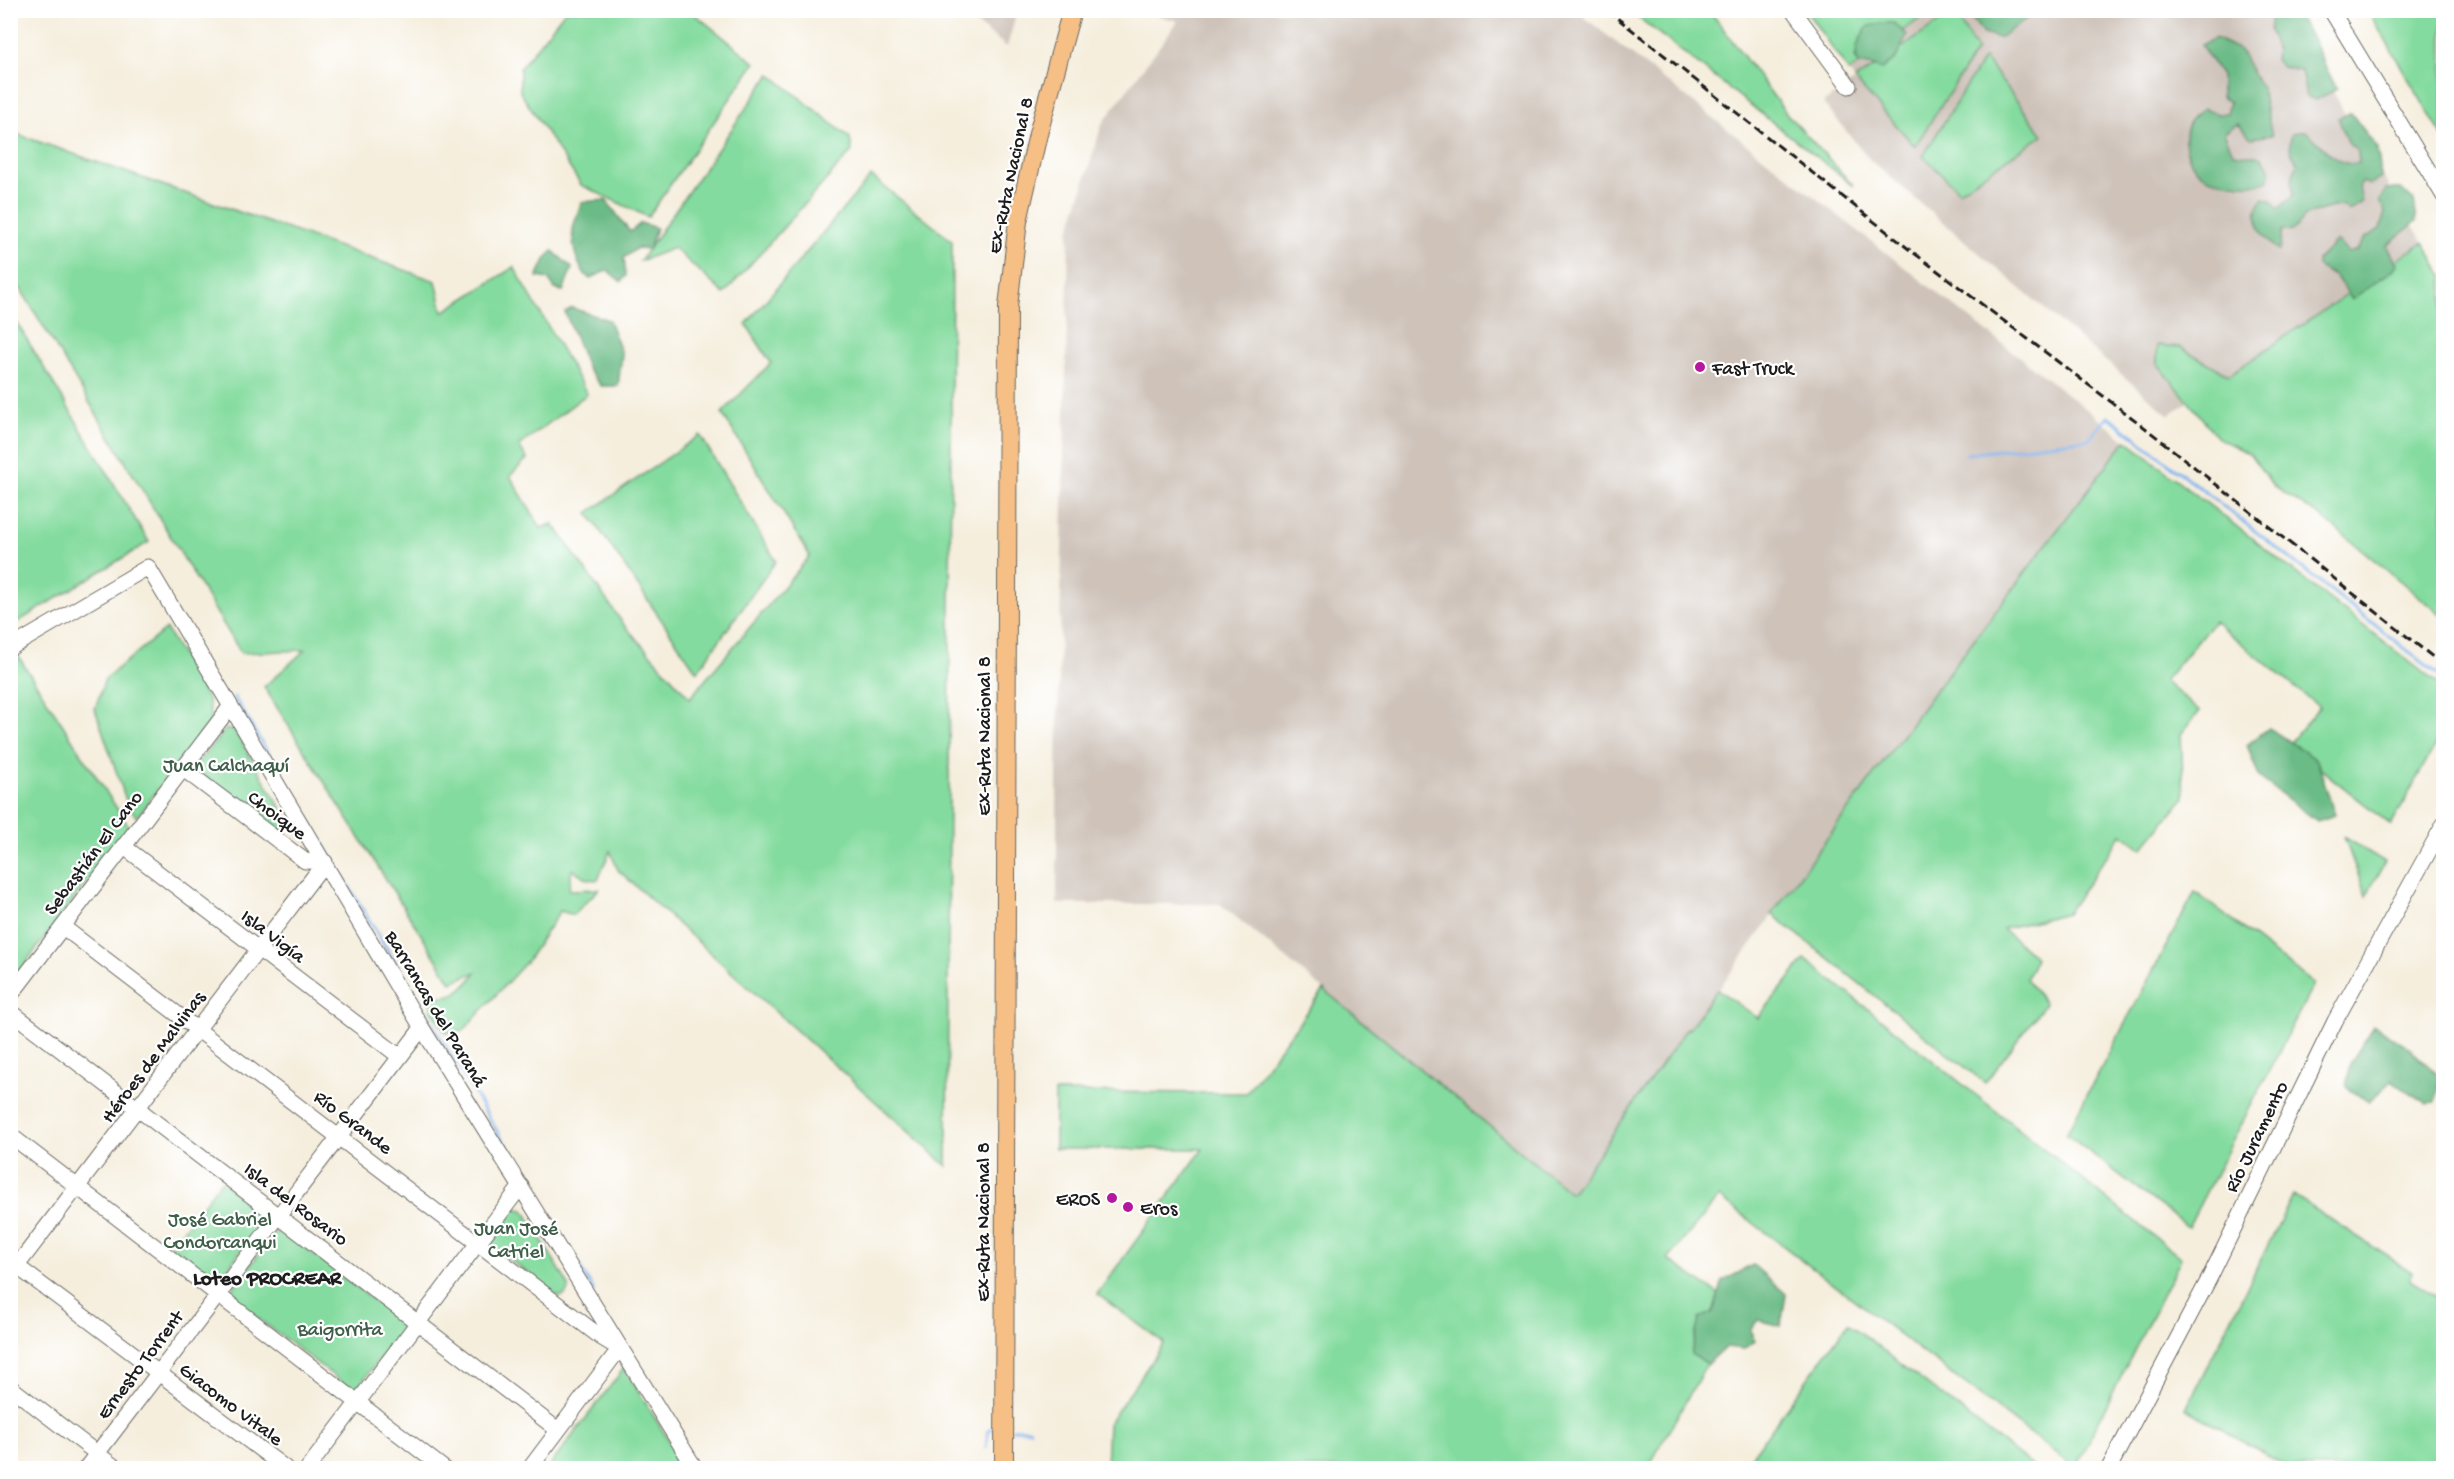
<svg xmlns="http://www.w3.org/2000/svg" width="2454" height="1479" font-family="'Gochi Hand',sans-serif">
<style>
.industrial{fill:#cec2b9}
.green{fill:#84db9f;stroke:#507c5e;stroke-width:1.5}
.forest{fill:#6bbb86;stroke:#446c51;stroke-width:1.5}
.lines{fill:none;stroke-linecap:round;stroke-linejoin:round}
.stream{stroke:#83b5ef;stroke-width:3}
.minor-casing{stroke:#686660;stroke-width:17}
.major-casing{stroke:#686660;stroke-width:20}
.minor{stroke:#fff;stroke-width:15}
.major{stroke:#f5bf86;stroke-width:18}
.rail{stroke:#1c1c1c;stroke-width:3;stroke-dasharray:9 4.5;stroke-linecap:butt}
.poi-dot{fill:#b5179e;stroke:#fff;stroke-width:2}
.labels{text-anchor:middle;stroke-width:4.5;stroke-linejoin:round;paint-order:stroke}
.street-label{font-size:20px;fill:#1c1c1c;stroke:#fff}
.poi-label{font-size:20px;fill:#1c1c1c;stroke:#fff;text-anchor:start}
.park-label{font-size:20px;fill:#405f4a;stroke:#fff}
.neighbourhood-label{font-size:21px;font-weight:bold;fill:#1c1c1c;stroke:#fff}
</style>
<rect width="100%" height="100%" fill="#fff"/>
<filter id="ink" filterUnits="userSpaceOnUse"><feTurbulence type="fractalNoise" baseFrequency=".0167" numOctaves="2"/><feDisplacementMap in="SourceGraphic" scale="12" xChannelSelector="R" yChannelSelector="G"/><feConvolveMatrix kernelMatrix="1 2 1 2 8 2 1 2 1" color-interpolation-filters="sRGB"/></filter>
<filter id="wash" filterUnits="userSpaceOnUse"><feTurbulence type="fractalNoise" baseFrequency=".008" numOctaves="4" result="noise"/><feDisplacementMap in="SourceGraphic" scale="24" xChannelSelector="R" yChannelSelector="G"/><feGaussianBlur stdDeviation="1.35" result="paint"/><feColorMatrix in="noise" values="0 0 0 0 0 0 0 0 0 0 0 0 0 0 0 0 0 1.4 0 .05"/><feComposite in="paint" operator="in"/></filter>
<g filter="url(#wash)">
<rect width="100%" height="100%" fill="#f5eedd"/>
<path class="industrial" d="M 960,11 L 1017,11 L 1007,47 Z
M 1139,11 L 1576,11 L 2126,440 L 1937,688 L 1571,1193 L 1220,904 L 1057,904 L 1057,768 L 1069,232 L 1102,124 L 1178,21 Z
M 1806,11 L 2283,11 L 2423,242 L 2169,415 L 1871,161 L 1823,103 L 1855,80 Z"/>
<path class="green" d="M 566,10 L 691,11 L 755,63 L 648,217 L 581,185 L 520,92 L 520,68 Z
M 1630,11 L 1710,11 L 1786,113 L 1854,186 Z
M 1806,11 L 1932,11 L 1902,31 L 1893,23 L 1855,57 L 1858,65 L 1849,72 Z
M 2368,11 L 2443,11 L 2443,137 Z
M 1954,12 L 1977,50 L 1915,146 L 1855,80 Z
M 1984,58 L 2043,135 L 1959,191 L 1923,156 Z
M 770,74 L 850,138 L 852,151 L 724,294 L 674,248 L 640,261 Z
M 11,132 L 436,281 L 443,312 L 514,267 L 587,394 L 519,446 L 527,459 L 510,476 L 541,528 L 553,524 L 624,625 L 690,698 L 810,556 L 722,413 L 771,363 L 746,324 L 871,176 L 952,241 L 947,1166 L 618,870 L 610,851 L 598,880 L 588,879 L 572,869 L 569,890 L 599,889 L 573,915 L 560,911 L 527,961 L 463,1031 L 446,1033 L 431,1009 L 431,996 C 453,999 464,990 476,972 L 451,982 L 264,687 L 305,650 L 241,653 L 11,273 Z
M 2423,242 L 2443,276 L 2443,616 L 2323,518 L 2273,486 L 2250,454 L 2218,438 L 2157,363 L 2157,345 L 2180,347 L 2229,375 Z
M 11,313 L 149,542 L 11,626 L 10,626 Z
M 700,435 L 776,561 L 697,672 L 588,513 Z
M 2126,440 L 2443,688 L 2443,731 L 2391,825 L 2289,744 L 2319,707 L 2214,621 L 2164,681 L 2200,711 L 2181,734 L 2184,798 L 2142,849 L 2122,834 L 2067,913 L 2003,929 L 2036,958 L 2026,979 L 2045,1004 L 1985,1083 L 1772,914 L 1937,688 Z
M 166,629 L 208,699 L 211,720 L 137,817 L 128,806 L 95,709 L 105,679 Z
M 16,653 L 129,827 L 11,982 L 10,656 Z
M 226,729 L 235,731 L 288,820 L 284,830 L 274,829 L 197,770 L 198,762 Z
M 2344,837 L 2385,862 L 2366,896 Z
M 2195,892 L 2314,984 L 2188,1227 L 2066,1134 Z
M 1805,959 L 2181,1258 L 2075,1468 L 1719,1197 L 1668,1259 L 1726,1299 L 1692,1354 L 1707,1364 L 1649,1466 L 1651,1468 L 1106,1468 L 1108,1424 L 1164,1343 L 1097,1294 L 1203,1149 L 1055,1149 L 1055,1092 L 1246,1093 L 1324,990 L 1571,1193 L 1687,1028 L 1689,1029 L 1717,989 L 1758,1018 Z
M 221,1181 L 261,1213 L 263,1221 L 219,1280 L 211,1282 L 168,1250 Z
M 2293,1195 L 2412,1272 L 2410,1280 L 2443,1301 L 2443,1468 L 2289,1468 L 2186,1409 Z
M 514,1208 L 524,1210 L 568,1284 L 569,1288 L 565,1295 L 559,1297 L 490,1245 L 491,1236 Z
M 281,1229 L 403,1323 L 401,1332 L 356,1389 L 351,1389 L 230,1297 L 230,1292 L 277,1230 Z
M 1848,1323 L 2035,1468 L 1743,1468 Z
M 624,1368 L 686,1468 L 548,1468 Z"/>
<path class="forest" d="M 1975,11 L 1975,10 L 2038,11 L 1999,38 L 1983,34 L 1972,18 Z
M 2272,11 L 2294,11 C 2313,34 2322,63 2337,89 L 2316,100 L 2306,97 L 2301,71 L 2282,67 L 2275,60 L 2276,48 L 2269,30 Z
M 1881,23 L 1894,23 L 1907,35 L 1895,60 L 1882,69 L 1869,65 L 1858,65 C 1853,50 1859,40 1867,27 Z
M 2215,38 L 2240,50 L 2262,90 L 2272,135 L 2251,138 L 2238,124 L 2224,132 L 2233,153 L 2262,157 L 2270,170 L 2269,180 C 2257,189 2212,182 2201,174 C 2187,163 2180,137 2189,122 C 2191,117 2199,113 2203,109 L 2218,114 L 2227,113 L 2230,102 L 2221,97 L 2221,75 L 2201,45 Z
M 2351,113 L 2378,149 L 2381,178 L 2370,185 L 2363,182 L 2359,187 L 2362,203 L 2349,211 L 2344,206 C 2335,205 2309,213 2302,220 C 2295,227 2295,232 2282,231 L 2279,251 C 2264,240 2246,215 2264,198 L 2271,200 L 2278,209 L 2294,195 C 2291,182 2291,175 2298,164 C 2290,153 2288,146 2292,133 L 2305,131 C 2324,144 2333,168 2359,163 L 2358,152 L 2349,144 L 2338,118 Z
M 2386,189 L 2400,189 L 2414,201 L 2417,221 L 2387,245 L 2397,264 L 2393,270 L 2352,299 L 2336,277 L 2317,266 L 2317,260 L 2337,241 L 2348,253 L 2357,250 L 2365,238 L 2380,229 L 2385,212 L 2379,201 Z
M 606,200 L 630,232 L 641,223 L 656,228 L 649,249 L 637,248 L 624,258 L 626,276 L 621,282 L 607,270 L 590,279 C 578,270 571,245 573,230 C 574,221 579,210 582,202 Z
M 553,251 L 572,268 L 563,291 L 555,289 L 548,279 L 537,277 L 546,258 Z
M 572,308 L 609,320 L 622,354 L 618,386 L 601,386 L 588,370 L 565,312 Z
M 2269,728 L 2317,760 L 2335,815 L 2317,821 L 2259,777 L 2247,745 Z
M 2374,1026 L 2411,1049 L 2439,1076 L 2436,1102 L 2427,1104 L 2392,1081 L 2369,1102 L 2346,1087 L 2351,1062 Z
M 1753,1265 L 1786,1294 L 1781,1326 L 1758,1320 L 1750,1330 L 1755,1341 L 1744,1349 L 1726,1347 L 1707,1364 L 1691,1354 L 1699,1319 L 1713,1312 L 1723,1281 Z"/>
<g class="lines">
<path class="stream" d="M 1967,454 L 2089,439 L 2108,416 L 2444,679
M 234,697 L 594,1291
M 1013,1429 L 1030,1429
M 986,1447 L 989,1429 L 995,1429
M 986,1468 L 986,1465"/>
</g>
</g>
<g filter="url(#ink)">
<g class="lines">
<g class="minor-casing">
<path id="minor" d="M 1793,10 L 1849,86
M 2331,10 L 2444,196
M 10,648 L 148,567 L 422,1028 L 695,1468
M 182,768 L 305,861 L 325,862
M 123,846 L 399,1056
M 63,927 L 602,1338 L 617,1347
M 10,996 L 230,707
M 10,1011 L 558,1430
M 10,1135 L 443,1468
M 10,1261 L 285,1468
M 10,1275 L 325,862
M 10,1387 L 116,1468
M 86,1468 L 422,1028
M 308,1468 L 521,1186
M 530,1468 L 620,1348
M 2109,1468 L 2209,1279 L 2335,1021 L 2444,824"/>
</g>
<g class="major-casing">
<path id="major" d="M 1004,1468 L 1008,307 L 1018,221 L 1038,134 L 1072,10"/>
</g>
<use href="#minor" class="minor"/>
<use href="#major" class="major"/>
<path class="rail" d="M 1607,10 L 1910,250 L 2139,423 L 2444,666"/>
</g>
</g>
<g class="poi-dot">
<circle cx="1700" cy="367" r="6"/>
<circle cx="1112" cy="1198" r="6"/>
<circle cx="1128" cy="1207" r="6"/>
</g>
<g class="labels">
<g class="street-label">
<text transform="translate(1009 175) rotate(-78)" y="7">Ex-Ruta Nacional 8</text>
<text transform="translate(983 736) rotate(-90)" y="7">Ex-Ruta Nacional 8</text>
<text transform="translate(278 814) rotate(37)" y="7">Choique</text>
<text transform="translate(92 852) rotate(-53)" y="7">Sebastián El Cano</text>
<text transform="translate(274 935) rotate(37)" y="7">Isla Vigía</text>
<text transform="translate(437 1008) rotate(59)" y="7">Barrancas del Paraná</text>
<text transform="translate(152 1056) rotate(-53)" y="7">Héroes de Malvinas</text>
<text transform="translate(354 1121) rotate(37)" y="7">Río Grande</text>
<text transform="translate(2255 1136) rotate(-64)" y="7">Río Juramento</text>
<text transform="translate(297 1203) rotate(37)" y="7">Isla del Rosario</text>
<text transform="translate(982 1222) rotate(-90)" y="7">Ex-Ruta Nacional 8</text>
<text transform="translate(139 1364) rotate(-53)" y="7">Ernesto Torrent</text>
<text transform="translate(232 1403) rotate(37)" y="7">Giacomo Vitale</text>
</g>
<g class="poi-label">
<text x="1712" y="374">Fast Truck</text>
<text x="1100" y="1205" text-anchor="end">EROS</text>
<text x="1140" y="1214">Eros</text>
</g>
<g class="park-label">
<text x="226" y="771">Juan Calchaquí</text>
<text x="220" y="1225">José Gabriel<tspan x="220" dy="23">Condorcanqui</tspan></text>
<text x="516" y="1234">Juan José<tspan x="516" dy="23">Catriel</tspan></text>
<text x="340" y="1335">Baigorrita</text>
</g>
<g class="neighbourhood-label">
<text x="267" y="1284">Loteo PROCREAR</text>
</g>
</g>
<rect width="2454" height="1479" fill="none" stroke="#fff" stroke-width="36"/>
</svg>
